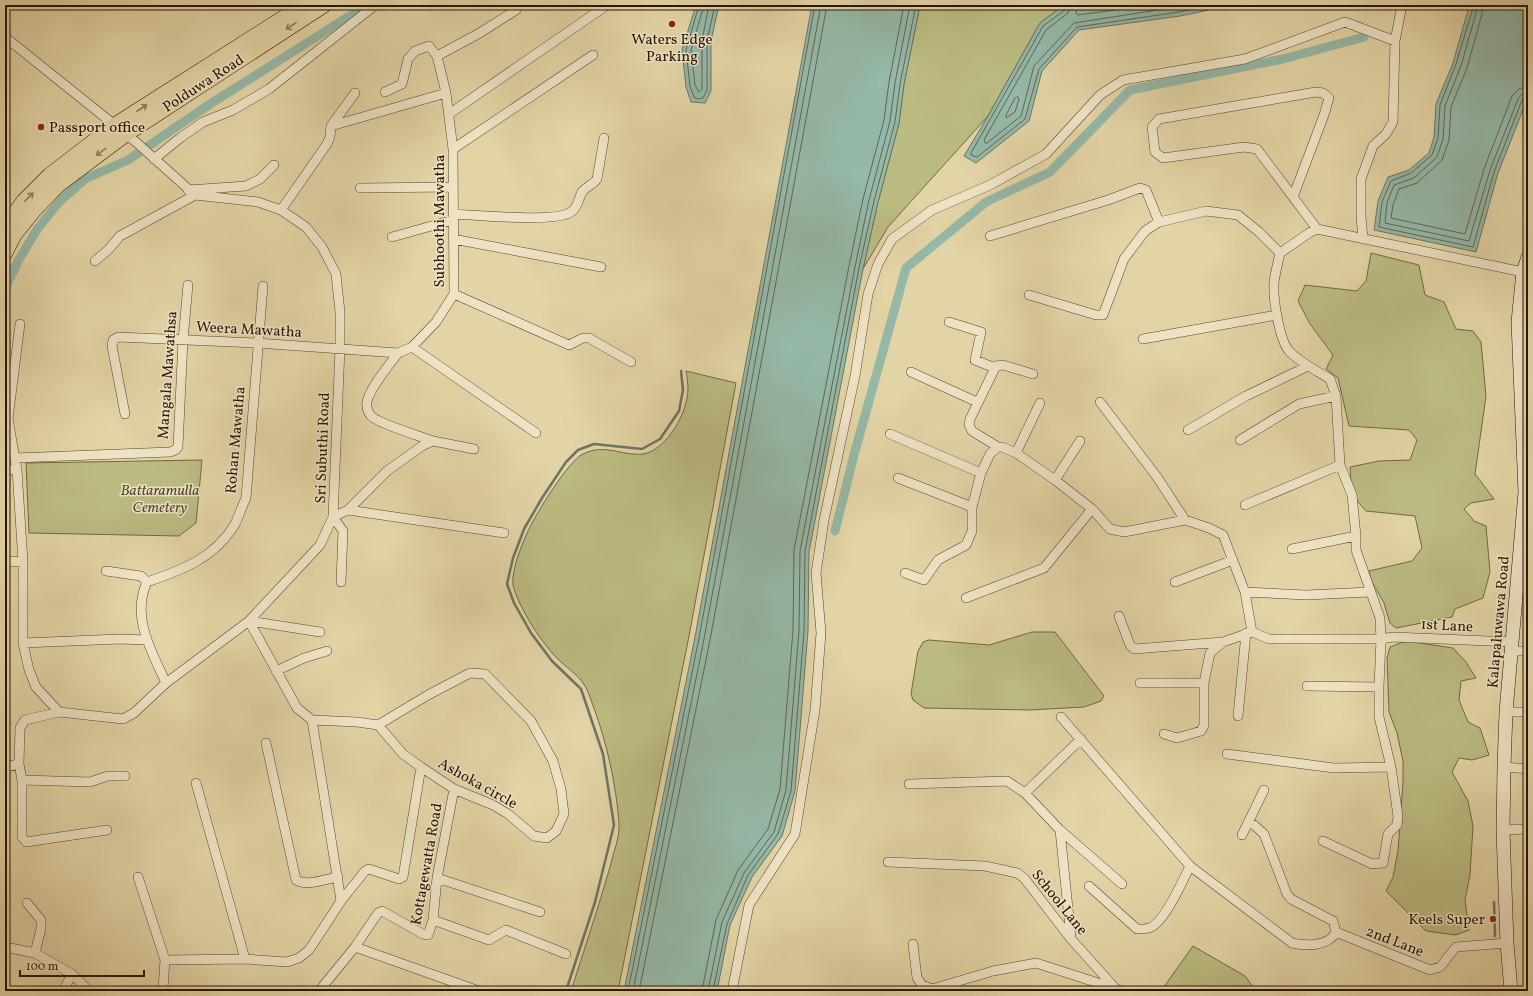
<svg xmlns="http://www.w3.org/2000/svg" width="1533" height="996" font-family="Vollkorn,serif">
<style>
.green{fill:#bbbb81;stroke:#726843}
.water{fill:#95b8a7;stroke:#6a7666}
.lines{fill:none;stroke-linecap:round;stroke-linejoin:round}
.shore{stroke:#5f6656;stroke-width:1}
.stream{stroke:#6a7666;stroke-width:2.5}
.canal{stroke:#95b8a7;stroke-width:9}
.street-casing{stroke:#58442d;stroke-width:10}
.secondary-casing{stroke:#291405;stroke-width:14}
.primary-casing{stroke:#291405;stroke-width:16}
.street{stroke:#ede3c4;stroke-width:9}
.secondary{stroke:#ede3c4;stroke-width:13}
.primary{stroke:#e3d4a5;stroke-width:15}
.oneway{stroke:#8f7e5d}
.poi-dot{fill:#8f2418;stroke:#ede3c4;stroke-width:1.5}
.labels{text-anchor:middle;stroke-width:3;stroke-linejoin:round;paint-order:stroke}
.poi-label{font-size:15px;fill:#291405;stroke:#ede3c4}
.street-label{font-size:15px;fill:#291405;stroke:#ede3c4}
.park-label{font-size:15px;font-style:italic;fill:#55462a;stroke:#ede3c4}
</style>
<rect width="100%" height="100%" fill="#e3d4a5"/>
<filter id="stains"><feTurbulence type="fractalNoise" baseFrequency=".005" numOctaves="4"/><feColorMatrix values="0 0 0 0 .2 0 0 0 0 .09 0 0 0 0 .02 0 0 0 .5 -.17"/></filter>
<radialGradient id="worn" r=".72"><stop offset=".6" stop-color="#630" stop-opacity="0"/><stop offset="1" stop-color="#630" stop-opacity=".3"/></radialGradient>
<path class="green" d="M 920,5 L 1064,5 L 1040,23 L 988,116 L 888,227 L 863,269 L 878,202 L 899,123 L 904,84 Z
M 1371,253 L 1419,265 L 1425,295 L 1444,302 L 1456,329 L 1473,331 L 1481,342 L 1486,396 L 1475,474 L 1494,499 L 1471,503 L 1464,509 L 1474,521 L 1486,526 L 1490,572 L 1483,598 L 1455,609 L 1452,617 L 1396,628 L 1390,623 L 1384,603 L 1371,580 L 1369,571 L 1412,561 L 1422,548 L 1415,516 L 1366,511 L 1352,495 L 1350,467 L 1379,461 L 1410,460 L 1417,440 L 1409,430 L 1349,426 L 1338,378 L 1326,369 L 1333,355 L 1310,324 L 1298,301 L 1305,285 L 1357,291 L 1366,281 Z
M 686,371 L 736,383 L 689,636 L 618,991 L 571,991 C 584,950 598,909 610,867 C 613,853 620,838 619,823 C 616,784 607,744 594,708 C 591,701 589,692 585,686 C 578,674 565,667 556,657 C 541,642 518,606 513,585 C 512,578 515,566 517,559 C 520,550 524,540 528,531 C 536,514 568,461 583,454 C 605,443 621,456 643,454 C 667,450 688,412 688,389 C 688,383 687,377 686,371 Z
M 202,460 L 196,523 L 179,536 L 29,533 L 26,463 Z
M 1032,632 L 1055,632 L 1104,696 L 1101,701 L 1084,707 L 1030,710 L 924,708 L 913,700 L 911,694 L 918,651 L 923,642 L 929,640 L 989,645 Z
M 1406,641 L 1453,648 L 1466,662 L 1476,678 L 1461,681 L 1459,700 L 1468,722 L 1480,728 L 1489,755 L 1472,760 L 1459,758 L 1452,772 L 1468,801 L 1473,826 L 1470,875 L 1465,900 L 1469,930 L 1456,935 L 1426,931 L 1386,891 L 1393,877 L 1398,851 L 1403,783 L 1403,761 L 1397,733 L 1389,712 L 1387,658 L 1390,647 Z
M 1193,946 L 1245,976 L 1256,991 L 1161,991 Z"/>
<path class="water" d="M 696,5 L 719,5 L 711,41 L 711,91 L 705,103 L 691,102 L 686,87 L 682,50 Z
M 812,5 L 920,5 L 904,84 L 899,123 L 878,202 L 863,269 L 809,552 L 808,631 L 795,791 L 782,836 L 752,877 L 730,925 L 717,991 L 624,991 L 695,637 Z
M 1064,5 L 1233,5 L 1180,16 L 1079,30 L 1042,71 L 1029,121 L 976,163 L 964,156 L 988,116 L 1040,23 Z
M 1468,5 L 1528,5 L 1528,97 L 1498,173 L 1476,252 L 1374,230 L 1378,201 L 1388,177 L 1409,170 L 1429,153 L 1434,137 L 1436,104 L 1453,63 L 1468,10 Z"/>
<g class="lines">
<path class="shore" d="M 699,5 L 686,50 L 690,86 L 694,97 L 698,99 L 703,98 L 707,90 L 707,40 L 715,5
M 704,5 L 691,50 L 695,85 L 699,92 L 702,89 L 702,40 L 709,5
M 1066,5 L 1065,10 L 1043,26 L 971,153 L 971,155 L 977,157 L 1025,119 L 1039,69 L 1077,27 L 1179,12 L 1214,5
M 1071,5 L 1068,13 L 1046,30 L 984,140 L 985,143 L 987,143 L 1021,116 L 1034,66 L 1074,23 L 1190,5
M 1077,5 L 1076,13 L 1078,15 L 1152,5
M 1472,5 L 1472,11 L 1456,64 L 1440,105 L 1438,138 L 1432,155 L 1411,173 L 1391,181 L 1382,202 L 1379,227 L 1473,247 L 1494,172 L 1522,100 L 1525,98 L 1528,97
M 1477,5 L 1476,13 L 1461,66 L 1445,106 L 1443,139 L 1437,157 L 1414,178 L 1394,185 L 1387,203 L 1385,223 L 1469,241 L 1490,170 L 1518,99 L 1522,94 L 1528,92
M 1483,5 L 1482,14 L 1467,68 L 1451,107 L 1449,140 L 1442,160 L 1417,183 L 1399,189 L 1393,205 L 1391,218 L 1465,234 L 1484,169 L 1512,96 L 1519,89 L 1528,86
M 1018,97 L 1019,99 L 1015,112 L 1006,118 L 1006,115 L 1015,98 Z
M 628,991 L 699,638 L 815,5
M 633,991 L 704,639 L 821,5
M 639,991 L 710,640 L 827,5
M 702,991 L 716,920 L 738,870 L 768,829 L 780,789 L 793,630 L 794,550 L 849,266 L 863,199 L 884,120 L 889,82 L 904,5
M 708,991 L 722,922 L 744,873 L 774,832 L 786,790 L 799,631 L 800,551 L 855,267 L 869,200 L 890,121 L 895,83 L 910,5
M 713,991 L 727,924 L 748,875 L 778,834 L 791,791 L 804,631 L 805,551 L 859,268 L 874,201 L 895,122 L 900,84 L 916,5"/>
<path class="stream" d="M 1494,902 L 1495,936
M 566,991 L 595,902 L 614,825 L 603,754 L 581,689 L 552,661 L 531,633 L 514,603 L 507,584 L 513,558 L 524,529 L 542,498 L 566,462 L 578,450 L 594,444 L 642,449 L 660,439 L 679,411 L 683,390 L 681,371"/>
<path class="canal" d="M 5,289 L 18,261 L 38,228 L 60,201 L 85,179 L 128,160 L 210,104 L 367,5
M 835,531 L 854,455 L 906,268 L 986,202 L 1050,172 L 1130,90 L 1283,59 L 1364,37"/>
<g class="street-casing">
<path id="street" d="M 5,37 L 137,143 L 195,195 L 258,202 L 281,210 L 306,227 L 322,247 L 336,274 L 340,312 L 340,348 L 333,517 L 320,545 L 249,621 L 166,683 L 134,713 L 123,719 L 59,712 L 25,720 L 20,728 L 19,764 L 22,780 L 22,837 L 26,842 L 107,830
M 437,56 L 478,34 L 516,10 L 519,5
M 449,114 L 607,5
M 331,126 L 355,93
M 453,149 L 593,55
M 154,159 L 180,138 L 203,122 L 233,110 L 269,89 L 374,6 L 378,5
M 360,188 L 452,187
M 188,190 L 246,186 L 260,179 L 274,165
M 1293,197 L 1324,115 L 1329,98 L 1323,93 L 1316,92 L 1159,119 L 1152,127 L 1155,152 L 1163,158 L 1244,147 L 1257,149 L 1317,229 L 1523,272
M 281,210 L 327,144 L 330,137 L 331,126 L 446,93
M 453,214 C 476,215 555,223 571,212 C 579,207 578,197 583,191 C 587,186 593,185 597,179 L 604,138
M 1317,229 L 1309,233 L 1280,253 C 1278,263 1275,273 1274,283 C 1273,298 1279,341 1290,352 C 1301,363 1317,371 1330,379 L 1336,396 L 1340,465 L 1352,495 L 1356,536 L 1356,550 L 1380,618 L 1381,639 L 1379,687 L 1379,717 L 1391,767 L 1398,816 L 1397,825 L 1388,834 L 1383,863 L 1372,864 L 1323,841
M 990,236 L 1108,200 L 1140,188 L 1146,190 L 1159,222
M 392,237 L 453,220
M 1363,238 L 1361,217 L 1361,179 L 1373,146 L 1386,134 L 1393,122 L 1395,41 L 1402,5
M 453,239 L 601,267
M 95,261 L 108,250 L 120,236 L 195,195
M 454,294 L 569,345 L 583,338 L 589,338 L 631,362
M 1029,295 L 1096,315 L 1103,315 L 1124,259 L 1145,231 L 1159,222 L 1206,211 L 1238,215 L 1259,232 L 1280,253
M 949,322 L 981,332 L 975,360 L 995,368
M 20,324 L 8,419 L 17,470 L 23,562 L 23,643 L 29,670 L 36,687 L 59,712
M 1143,339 L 1277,315
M 412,347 L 536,433
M 398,353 C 390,364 369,389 367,402 C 366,406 368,413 371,416 C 379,424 420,436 433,441
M 911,372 L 977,402
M 1033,374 L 1003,365 L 996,366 L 970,419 L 969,425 L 972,431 L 998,447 L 1002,447 L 1016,453 L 1055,480 L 1092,509 L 1110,529 L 1124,532 L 1185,520 L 1209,528 L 1223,535 L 1245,592 L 1252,632
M 1100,402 L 1157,477 L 1185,520
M 125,414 L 112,346 L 113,340 L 118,337 L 257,343 L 398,353 L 412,347 L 436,322 L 454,294 L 453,149 L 446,93 L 437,56 L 429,46 L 415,51 L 408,59 L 402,84 L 385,92
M 1188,430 L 1246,396 L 1308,366
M 890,434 L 981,473
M 1240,440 L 1299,404 L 1336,396
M 1016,453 L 1040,403
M 15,458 L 170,452 L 175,450 L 178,447 L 183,340 L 188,285
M 5,469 L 17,470
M 898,478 L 972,507
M 1055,480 L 1080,441
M 1245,505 L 1340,465
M 348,510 L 504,533
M 1292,549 L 1356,536
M 5,561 L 23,562
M 106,571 L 141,576 L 147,582
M 905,573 L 924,580 L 938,560 L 966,545 L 972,531 L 972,507 L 981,473 L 990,454 L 998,447
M 341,582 L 343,531 L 333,517 L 348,510 L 387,471 L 422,446 L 433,441 L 474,449
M 1175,582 L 1233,560
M 1245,592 L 1306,595 L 1370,592
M 966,598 L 1044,568 L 1092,509
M 1119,616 L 1130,645 L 1134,649 L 1223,642 L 1252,632 L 1269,639 L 1381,639 L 1393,637 L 1513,642
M 249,621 L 297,708 L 312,720 L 357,722 L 378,725
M 249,621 L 320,632
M 23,643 L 120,639 L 147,640
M 1512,651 L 1528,651
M 276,671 L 304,658 L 327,651
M 470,673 L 485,674 L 531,721 L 553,761 L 561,789 L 564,814 L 556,831 L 547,838 L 534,836 L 508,814 L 493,805 L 454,789 L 421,767 L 403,754 L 378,725 L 428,695 Z
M 166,683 C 151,650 131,617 147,582 C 182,570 215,558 235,524 C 239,516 242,506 246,498 L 263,286
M 1140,683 L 1204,683
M 1307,686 L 1379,687
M 1506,712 L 1528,712
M 1238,716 L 1246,633
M 1061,717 L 1190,866 L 1292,943 C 1306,946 1328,947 1336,932 L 1333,921 L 1291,899 L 1287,894 L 1264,834 L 1254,825 L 1248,822
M 312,720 L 341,901
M 1164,734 L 1177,738 L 1201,731 L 1204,725 L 1204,683 L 1210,653 L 1223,642
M 266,743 L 296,880 C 307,887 325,879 338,877
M 1227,754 L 1334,768 L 1391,767
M 5,767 L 19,764
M 1504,767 L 1528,769
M 22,780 L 90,782 L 108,776 L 125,776
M 196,783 L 245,959
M 909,784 L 1007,781 L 1025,793 L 1060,830 L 1122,884
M 1025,793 L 1081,739
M 1060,830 L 1071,938
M 1503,830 L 1528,829
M 1242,835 L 1264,790
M 888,862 L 985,866 L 1017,873 L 1024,878 L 1071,939 L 1115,988 L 1121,991
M 138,877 L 165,960 L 163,988 L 161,991
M 437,878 L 540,912
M 1089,886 L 1137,929 C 1140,929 1145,929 1149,928 C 1164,924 1183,880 1190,866
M 27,903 L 41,920 L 41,929 L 35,953
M 433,920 L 489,940 L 506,930 L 566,954
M 1336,932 L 1430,970 L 1440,967 L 1456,947 L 1507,943
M 913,944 L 917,978 L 922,985 L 932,989 L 993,971 L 1036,963 L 1114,988
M 5,947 L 35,953 L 72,974 L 89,991
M 355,947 L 479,991
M 165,960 L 245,959 L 287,962 L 299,958 L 309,950 L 341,901 L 365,871 L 369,869 L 399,879 L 403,877 L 421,767
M 63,991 L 72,974
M 319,991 L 355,947 L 378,913 L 382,911 L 423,934 L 428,935 L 433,920 L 437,878 L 454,789
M 732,991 L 749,905 L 795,834 L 815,710 L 821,633 L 816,573 L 824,520 L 855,376 L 868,294 L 878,264 L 892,239 L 932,210 L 990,185 L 1046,154 L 1100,95 L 1123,80 L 1245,59 L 1345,22 L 1395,41"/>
</g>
<g class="secondary-casing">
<path id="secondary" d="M 1511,991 L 1507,943 L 1503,830 L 1504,767 L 1506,712 L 1525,492 L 1518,322 L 1523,272 L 1528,257"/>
</g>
<g class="primary-casing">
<path id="primary" d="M 5,227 L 24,201 L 50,175 L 115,125 L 304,5
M 5,253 L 14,235 L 34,210 L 58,185 L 126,134 L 324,5"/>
</g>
<use href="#street" class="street"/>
<use href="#secondary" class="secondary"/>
<use href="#primary" class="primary"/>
</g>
<defs><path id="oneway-shaft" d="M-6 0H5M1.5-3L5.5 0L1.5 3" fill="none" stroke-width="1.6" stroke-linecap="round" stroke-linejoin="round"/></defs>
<g class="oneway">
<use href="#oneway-shaft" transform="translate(291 26) rotate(147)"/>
<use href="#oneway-shaft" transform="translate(142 108) rotate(-33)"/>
<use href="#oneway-shaft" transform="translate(101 152) rotate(143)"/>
<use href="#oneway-shaft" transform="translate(29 197) rotate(-46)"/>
</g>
<g class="poi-dot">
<circle cx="672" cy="24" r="4"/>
<circle cx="41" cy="127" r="4"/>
<circle cx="1493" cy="919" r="4"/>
</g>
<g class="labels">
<g class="poi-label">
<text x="672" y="44">Waters Edge<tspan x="672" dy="17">Parking</tspan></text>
<text x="49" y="132" text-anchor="start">Passport office</text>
<text x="1485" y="924" text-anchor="end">Keels Super</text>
</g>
<g class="street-label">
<text transform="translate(203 83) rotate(-33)" y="5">Polduwa Road</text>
<text transform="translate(439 221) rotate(-90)" y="5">Subhoothi Mawatha</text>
<text transform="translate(249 329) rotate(3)" y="5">Weera Mawatha</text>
<text transform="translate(167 375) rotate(-86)" y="5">Mangala Mawathsa</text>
<text transform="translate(235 440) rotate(-85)" y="5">Rohan Mawatha</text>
<text transform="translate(322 448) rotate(-88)" y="5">Sri Subuthi Road</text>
<text transform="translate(1498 622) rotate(-85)" y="5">Kalapaluwawa Road</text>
<text transform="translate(1447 625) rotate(3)" y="5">1st Lane</text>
<text transform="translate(478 783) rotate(29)" y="5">Ashoka circle</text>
<text transform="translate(426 864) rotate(-80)" y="5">Kottagewatta Road</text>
<text transform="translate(1060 902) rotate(51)" y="5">School Lane</text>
<text transform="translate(1395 941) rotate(21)" y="5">2nd Lane</text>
</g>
<g class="park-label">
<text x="160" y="495">Battaramulla<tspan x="160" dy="17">Cemetery</tspan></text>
</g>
</g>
<rect width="1533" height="996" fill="none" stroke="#e3d4a5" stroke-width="20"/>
<rect x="6" y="6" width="1521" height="984" fill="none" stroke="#291405" stroke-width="2"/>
<rect x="10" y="10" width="1513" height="976" fill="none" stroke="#291405"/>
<path d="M20 970v6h124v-6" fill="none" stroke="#291405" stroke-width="2"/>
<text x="26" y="970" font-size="12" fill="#291405" stroke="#ede3c4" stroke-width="3" paint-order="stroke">100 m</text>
<rect width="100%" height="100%" filter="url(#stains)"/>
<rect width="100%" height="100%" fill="url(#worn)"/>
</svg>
